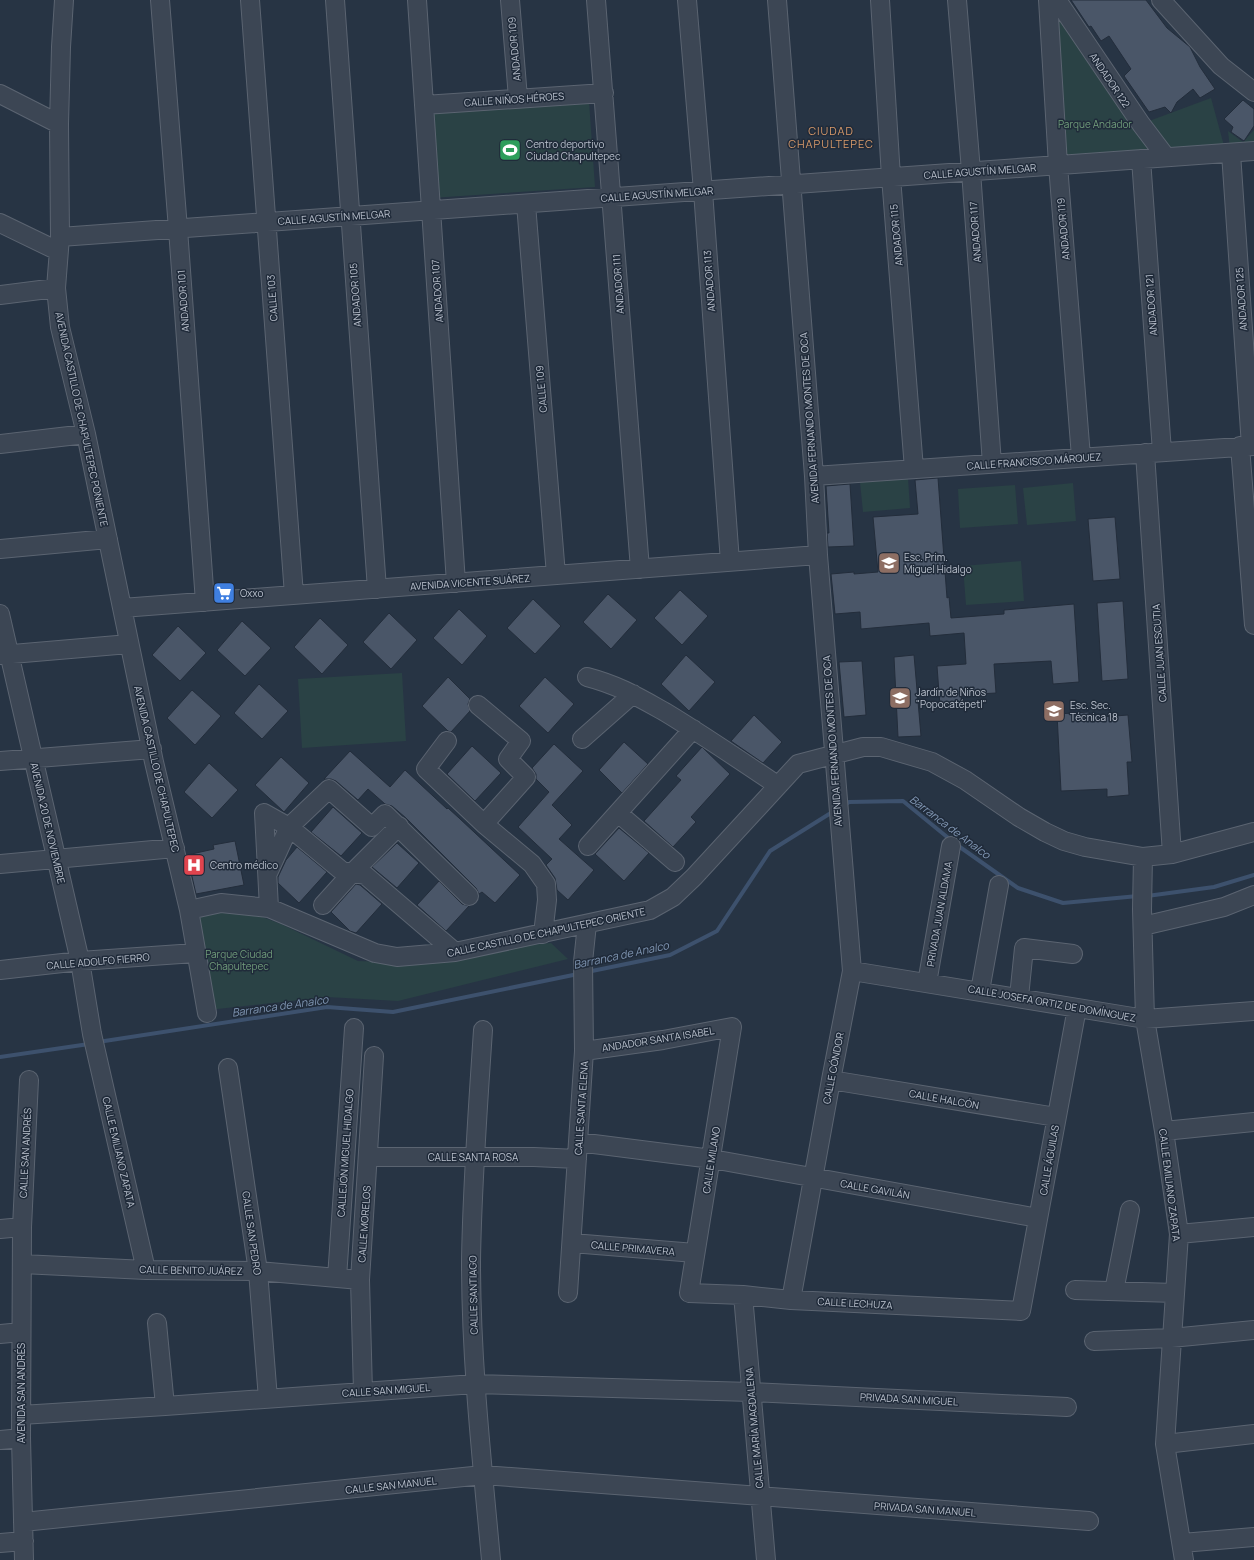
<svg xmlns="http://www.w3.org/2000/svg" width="1254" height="1560" font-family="Manrope,sans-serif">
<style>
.green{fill:#2a4245}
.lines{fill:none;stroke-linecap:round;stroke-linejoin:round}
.stream{stroke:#3d516d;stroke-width:4}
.building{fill:#4a5668;stroke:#232d3b}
.minor-casing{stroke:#5b6471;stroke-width:20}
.minor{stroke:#3c4654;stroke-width:18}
.labels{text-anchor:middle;stroke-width:3;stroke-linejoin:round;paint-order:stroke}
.street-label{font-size:10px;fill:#bac1cd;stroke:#202b3a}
.park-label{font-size:10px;fill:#719e7b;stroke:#202b3a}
.poi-label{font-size:10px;fill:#bac1cd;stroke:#202b3a;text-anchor:start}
.neighbourhood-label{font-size:11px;letter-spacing:1px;fill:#d89a6a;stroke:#202b3a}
.water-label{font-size:11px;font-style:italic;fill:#8197b4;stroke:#202b3a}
</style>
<rect width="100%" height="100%" fill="#273444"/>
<path class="green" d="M 1057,0 L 1141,124 L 1211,98 L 1226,153 L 1058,165 Z
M 589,101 L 595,187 L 431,198 L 425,112 Z
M 1254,130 L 1254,145 L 1230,149 L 1228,131 L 1243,142 Z
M 908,478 L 910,508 L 863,512 L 860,482 Z
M 1073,483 L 1076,521 L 1027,525 L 1023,488 Z
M 1015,485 L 1018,524 L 960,528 L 958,489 Z
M 1021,561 L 1024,601 L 966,605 L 963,566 Z
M 402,673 L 406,741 L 302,748 L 298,679 Z
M 219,913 L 254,914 L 281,924 L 358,961 L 417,963 L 518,946 L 551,943 L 568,959 L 398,1001 L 327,997 L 199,1011 L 197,918 Z"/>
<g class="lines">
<path class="stream" d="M 843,806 L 849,802 L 903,801 L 952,841
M 957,845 L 1018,888 L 1063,903 L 1138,896
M 1147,896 L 1214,887 L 1254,875
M 587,972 L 670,955 L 717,931 L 770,851 L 834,811
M 98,1042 L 327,1007 L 393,1012 L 578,974
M 0,1057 L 89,1044"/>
</g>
<path class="building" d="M 1071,0 L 1146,0 L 1167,28 L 1190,47 L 1200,67 L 1215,89 L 1200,98 L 1193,89 L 1177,102 L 1171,113 L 1165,107 L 1149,112 L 1124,76 L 1131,69 L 1109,36 L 1101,41 L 1091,26 L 1089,27 Z
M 1243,100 L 1254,109 L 1254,126 L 1244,141 L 1231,132 L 1233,127 L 1224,119 Z
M 938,478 L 947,598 L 949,597 L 951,618 L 1004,614 L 1004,610 L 1074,604 L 1079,682 L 1053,684 L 1051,661 L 994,664 L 996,693 L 961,695 L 962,704 L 940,706 L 937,666 L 966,664 L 964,633 L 930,636 L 929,623 L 861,629 L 860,612 L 835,614 L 831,574 L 854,572 L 854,574 L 878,572 L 873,517 L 918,514 L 915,480 Z
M 850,484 L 854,546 L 828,547 L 827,533 L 829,533 L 826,486 Z
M 1115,517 L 1120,579 L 1093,581 L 1088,519 Z
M 680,590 L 708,616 L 682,645 L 654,618 Z
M 608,594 L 637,620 L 611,649 L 583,622 Z
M 533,599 L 561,626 L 535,654 L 507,628 Z
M 1123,601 L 1128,679 L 1102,681 L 1097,603 Z
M 459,609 L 487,636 L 462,665 L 433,638 Z
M 389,613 L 417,640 L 391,669 L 363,642 Z
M 320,618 L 348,645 L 322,674 L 294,647 Z
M 242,621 L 271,648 L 245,676 L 217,650 Z
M 178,626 L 206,653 L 180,681 L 152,655 Z
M 686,655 L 715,682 L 689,711 L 661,684 Z
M 914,655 L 921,736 L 898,737 L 894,657 Z
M 862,661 L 866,715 L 844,717 L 839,662 Z
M 448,677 L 470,699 L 468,704 L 470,711 L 451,732 L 448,731 L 422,706 Z
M 545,677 L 574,704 L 548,733 L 519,706 Z
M 259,684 L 288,711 L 262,739 L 234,713 Z
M 192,690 L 221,716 L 195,745 L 167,718 Z
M 1089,712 L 1089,718 L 1128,715 L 1132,762 L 1127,762 L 1129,795 L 1107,797 L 1107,789 L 1061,791 L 1057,714 Z
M 754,715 L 782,742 L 763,763 L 731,741 Z
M 624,742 L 648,764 L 622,793 L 599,770 Z
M 554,744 L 583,771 L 552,805 L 572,825 L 559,839 L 594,870 L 568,900 L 557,890 L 555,878 L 546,865 L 552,859 L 518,827 L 549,792 L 536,779 L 536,774 L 532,768 Z
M 472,746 L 501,773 L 475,801 L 447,774 Z
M 702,747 L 730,774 L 691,817 L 696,822 L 673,847 L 644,821 L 681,780 L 676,776 Z
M 350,751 L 390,787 L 405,770 L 447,809 L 448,808 L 459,818 L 520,875 L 495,903 L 482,892 L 479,894 L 476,888 L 406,818 L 392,806 L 385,804 L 368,789 L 358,800 L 336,781 L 331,779 L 324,779 Z
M 281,757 L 309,783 L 284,812 L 255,785 Z
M 209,763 L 238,790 L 212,818 L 184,792 Z
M 333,807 L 362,833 L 341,856 L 311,832 Z
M 619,828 L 649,853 L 624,881 L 595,854 Z
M 235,841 L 244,885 L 196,894 L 187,855 L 214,849 L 213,845 Z
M 397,843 L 419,863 L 397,888 L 372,867 Z
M 297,847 L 327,872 L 299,903 L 278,883 L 278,877 L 286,860 Z
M 439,881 L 462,904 L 469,906 L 446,931 L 417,905 Z
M 356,884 L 360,885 L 382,904 L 356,933 L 350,931 L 331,912 Z"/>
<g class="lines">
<g class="minor-casing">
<path id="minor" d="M 64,0 L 61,47 L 59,124 L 60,237 L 56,288 L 60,327 L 86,434 L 154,762 L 189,910 L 207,1013
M 160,0 L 178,229 L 205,602
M 250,0 L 294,595
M 335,0 L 377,589
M 417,0 L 456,583
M 510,0 L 518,98
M 596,0 L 640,569
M 687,0 L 703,191 L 730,562
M 777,0 L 814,476 L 818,555 L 852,971 L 831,1080 L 791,1300
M 880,0 L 891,177 L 914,469
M 957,0 L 971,171 L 992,464
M 1048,0 L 1058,165 L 1081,457
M 1057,0 L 1141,124 L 1166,157
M 1161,0 L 1221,66 L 1254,92
M 0,94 L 59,124
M 424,105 L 604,93
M 1231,153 L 1251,446
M 1141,159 L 1162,452
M 526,204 L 556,575
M 0,223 L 58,251
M 60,237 L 1254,151
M 0,295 L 56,288
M 0,444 L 86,434
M 1240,446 L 1254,625
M 1145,453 L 1172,854
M 814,476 L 1254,446
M 0,549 L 108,539
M 122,608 L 818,555
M 0,614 L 80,961 L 92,1034 L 146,1270
M 0,655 L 129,644
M 587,677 C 618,685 638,697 665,712 C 703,735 740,760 777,785
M 478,705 L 521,741 L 508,759 L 526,777 L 484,824
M 582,739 L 633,694
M 447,741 L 426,769 L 484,824 L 532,864 L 546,884 L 547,900 L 543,934
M 0,761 L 152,749
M 618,813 L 675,862
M 588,846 L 693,729
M 1143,857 L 1142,909 L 1145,1019 L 1164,1131 L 1179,1234 L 1165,1444 L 1184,1560
M 0,864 L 175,848
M 268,873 L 289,827 L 329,789 L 372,827 L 385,814 L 469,896
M 323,905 L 352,873 L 399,826
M 269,908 L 264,813 L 289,827 L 342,871 L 365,875 L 455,952
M 189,910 L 221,903 L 269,908 L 375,953 L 397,957 L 455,952 L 650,910 L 673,897 L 694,877 L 798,764 L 863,747 L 881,747 L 932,762 L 965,780 L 1019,817 L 1045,832 L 1064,841 L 1085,847 L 1143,857 L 1172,854 L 1254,832
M 1143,926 L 1224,907 L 1254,895
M 0,970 L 80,961 L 195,953
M 852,971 L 1145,1019 L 1254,1011
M 927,983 L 951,846
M 980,991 L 999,885
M 1019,997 L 1024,948 L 1073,954
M 483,1030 C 478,1107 472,1185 471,1262 C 471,1362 482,1461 491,1560
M 584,1051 L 663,1040 L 732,1027 L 689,1293 L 743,1295 L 791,1300 L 1021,1311 L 1077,1008
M 228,1068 L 258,1271 L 268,1399
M 831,1080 L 1056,1117
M 1164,1131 L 1254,1122
M 578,1142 L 712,1159 L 1038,1218
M 368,1157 L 534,1157 L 577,1159
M 0,1229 L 22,1227
M 1179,1234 L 1254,1227
M 572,1243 L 695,1253
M 22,1264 L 146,1270 L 258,1271 L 360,1280
M 337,1278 L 354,1028
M 1075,1290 L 1175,1293
M 1114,1291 L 1130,1210
M 568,1293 L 584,1051 L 583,962 L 587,924
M 743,1295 L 766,1560
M 157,1323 L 165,1406
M 0,1334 L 21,1332
M 1094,1341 L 1171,1338 L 1254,1330
M 363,1392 L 360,1280 L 374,1056
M 21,1415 L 165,1406 L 475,1384 L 751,1392 L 1067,1407
M 0,1440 L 21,1438
M 1165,1444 L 1254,1434
M 23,1522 L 483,1475 L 1089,1521
M 0,1543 L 24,1541
M 1182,1543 L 1254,1537
M 24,1560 L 21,1438 L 22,1227 L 29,1080"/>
</g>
<use href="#minor" class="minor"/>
</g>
<defs>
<g id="stadium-square" transform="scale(1.15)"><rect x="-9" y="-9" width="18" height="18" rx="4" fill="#2e9e5b" stroke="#202b3a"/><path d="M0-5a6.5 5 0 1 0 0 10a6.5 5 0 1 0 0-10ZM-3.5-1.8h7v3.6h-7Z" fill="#fff"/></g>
<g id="school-square" transform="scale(1.15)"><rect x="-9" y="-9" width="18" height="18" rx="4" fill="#8d6e63" stroke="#202b3a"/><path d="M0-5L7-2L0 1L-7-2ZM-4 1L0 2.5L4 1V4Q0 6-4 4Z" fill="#fff"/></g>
<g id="supermarket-square" transform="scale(1.15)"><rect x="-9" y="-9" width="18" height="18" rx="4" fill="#3f7fe0" stroke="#202b3a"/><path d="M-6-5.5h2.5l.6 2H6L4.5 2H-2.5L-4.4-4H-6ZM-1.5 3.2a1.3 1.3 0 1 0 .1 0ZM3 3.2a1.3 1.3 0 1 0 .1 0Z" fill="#fff"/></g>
<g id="hospital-square" transform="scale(1.15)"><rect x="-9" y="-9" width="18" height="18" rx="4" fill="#e0444e" stroke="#202b3a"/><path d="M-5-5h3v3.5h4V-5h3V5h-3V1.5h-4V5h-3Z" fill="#fff"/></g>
</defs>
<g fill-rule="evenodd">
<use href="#stadium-square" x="510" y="150"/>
<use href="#school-square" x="889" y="563"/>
<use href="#supermarket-square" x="224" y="593"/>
<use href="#school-square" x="900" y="698"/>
<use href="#school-square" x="1054" y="711"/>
<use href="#hospital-square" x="194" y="865"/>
</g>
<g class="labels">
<g class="street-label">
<text transform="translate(514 49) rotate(-95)" y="4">ANDADOR 109</text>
<text transform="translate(1110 80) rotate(56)" y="4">ANDADOR 122</text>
<text transform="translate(514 99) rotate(-4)" y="4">CALLE NIÑOS HÉROES</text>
<text transform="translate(980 171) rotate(-4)" y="4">CALLE AGUSTÍN MELGAR</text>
<text transform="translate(657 194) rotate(-4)" y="4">CALLE AGUSTÍN MELGAR</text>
<text transform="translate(334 217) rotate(-4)" y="4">CALLE AGUSTÍN MELGAR</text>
<text transform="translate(1063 229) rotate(-95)" y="4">ANDADOR 119</text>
<text transform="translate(975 232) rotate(-94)" y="4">ANDADOR 117</text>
<text transform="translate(896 235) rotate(-95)" y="4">ANDADOR 115</text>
<text transform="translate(709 281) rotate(-94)" y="4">ANDADOR 113</text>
<text transform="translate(618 284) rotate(-94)" y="4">ANDADOR 111</text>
<text transform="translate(437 291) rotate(-94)" y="4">ANDADOR 107</text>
<text transform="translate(355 295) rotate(-94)" y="4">ANDADOR 105</text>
<text transform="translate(272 298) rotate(-94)" y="4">CALLE 103</text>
<text transform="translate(1241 299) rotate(-94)" y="4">ANDADOR 125</text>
<text transform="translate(183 301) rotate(-94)" y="4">ANDADOR 101</text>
<text transform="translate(1151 305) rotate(-94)" y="4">ANDADOR 121</text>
<text transform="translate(541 389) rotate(-95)" y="4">CALLE 109</text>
<text transform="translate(809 418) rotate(-94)" y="4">AVENIDA FERNANDO MONTES DE OCA</text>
<text transform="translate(82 419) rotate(78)" y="4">AVENIDA CASTILLO DE CHAPULTEPEC PONIENTE</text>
<text transform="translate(1034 461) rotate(-4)" y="4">CALLE FRANCISCO MÁRQUEZ</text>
<text transform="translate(470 582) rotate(-4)" y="4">AVENIDA VICENTE SUÁREZ</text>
<text transform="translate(1159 653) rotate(-94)" y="4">CALLE JUAN ESCUTIA</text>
<text transform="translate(832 741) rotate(-94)" y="4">AVENIDA FERNANDO MONTES DE OCA</text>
<text transform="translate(157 769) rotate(77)" y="4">AVENIDA CASTILLO DE CHAPULTEPEC</text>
<text transform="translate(48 823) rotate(77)" y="4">AVENIDA 20 DE NOVIEMBRE</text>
<text transform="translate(939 914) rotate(-80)" y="4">PRIVADA JUAN ALDAMA</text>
<text transform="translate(546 932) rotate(-12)" y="4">CALLE CASTILLO DE CHAPULTEPEC ORIENTE</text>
<text transform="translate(98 961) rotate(-5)" y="4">CALLE ADOLFO FIERRO</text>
<text transform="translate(1052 1003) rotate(10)" y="4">CALLE JOSEFA ORTIZ DE DOMÍNGUEZ</text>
<text transform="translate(658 1039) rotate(-9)" y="4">ANDADOR SANTA ISABEL</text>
<text transform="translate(833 1068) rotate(-79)" y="4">CALLE CÓNDOR</text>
<text transform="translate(944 1099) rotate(10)" y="4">CALLE HALCÓN</text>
<text transform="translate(581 1108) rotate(-86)" y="4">CALLE SANTA ELENA</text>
<text transform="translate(119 1152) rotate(77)" y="4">CALLE EMILIANO ZAPATA</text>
<text transform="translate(25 1153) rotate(-87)" y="4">CALLE SAN ANDRÉS</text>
<text transform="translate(345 1153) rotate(-86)" y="4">CALLEJÓN MIGUEL HIDALGO</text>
<text x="473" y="1161">CALLE SANTA ROSA</text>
<text transform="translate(711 1160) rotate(-81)" y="4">CALLE MILANO</text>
<text transform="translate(1049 1160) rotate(-80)" y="4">CALLE ÁGUILAS</text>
<text transform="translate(1170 1185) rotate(83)" y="4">CALLE EMILIANO ZAPATA</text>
<text transform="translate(875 1189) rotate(10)" y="4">CALLE GAVILÁN</text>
<text transform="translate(364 1224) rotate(-86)" y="4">CALLE MORELOS</text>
<text transform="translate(252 1233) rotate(82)" y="4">CALLE SAN PEDRO</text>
<text transform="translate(633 1248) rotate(5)" y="4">CALLE PRIMAVERA</text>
<text transform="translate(191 1270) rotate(1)" y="4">CALLE BENITO JUÁREZ</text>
<text transform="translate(473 1295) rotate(-91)" y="4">CALLE SANTIAGO</text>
<text transform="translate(855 1303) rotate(3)" y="4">CALLE LECHUZA</text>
<text transform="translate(386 1390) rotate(-4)" y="4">CALLE SAN MIGUEL</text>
<text transform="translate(21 1393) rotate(-90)" y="4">AVENIDA SAN ANDRÉS</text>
<text transform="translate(909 1399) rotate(3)" y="4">PRIVADA SAN MIGUEL</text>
<text transform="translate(754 1428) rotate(-95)" y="4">CALLE MARÍA MAGDALENA</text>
<text transform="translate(391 1485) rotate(-6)" y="4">CALLE SAN MANUEL</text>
<text transform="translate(925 1509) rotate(4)" y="4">PRIVADA SAN MANUEL</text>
</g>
<g class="park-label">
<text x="1095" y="128">Parque Andador</text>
<text x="239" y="958">Parque Ciudad<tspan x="239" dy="12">Chapultepec</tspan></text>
</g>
<g class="poi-label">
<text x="526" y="148">Centro deportivo<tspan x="526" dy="12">Ciudad Chapultepec</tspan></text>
<text x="904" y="561">Esc. Prim.<tspan x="904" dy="12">Miguel Hidalgo</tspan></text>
<text x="240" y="597">Oxxo</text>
<text x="916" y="696">Jardín de Niños<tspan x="916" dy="12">"Popocatépetl"</tspan></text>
<text x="1070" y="709">Esc. Sec.<tspan x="1070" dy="12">Técnica 18</tspan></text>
<text x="210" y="869">Centro médico</text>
</g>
<g class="neighbourhood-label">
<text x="831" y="135">CIUDAD<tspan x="831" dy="13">CHAPULTEPEC</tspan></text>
</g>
<g class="water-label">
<text transform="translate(950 827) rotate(37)" y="4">Barranca de Analco</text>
<text transform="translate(621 955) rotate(-12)" y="4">Barranca de Analco</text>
<text transform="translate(280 1006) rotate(-8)" y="4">Barranca de Analco</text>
</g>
</g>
</svg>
